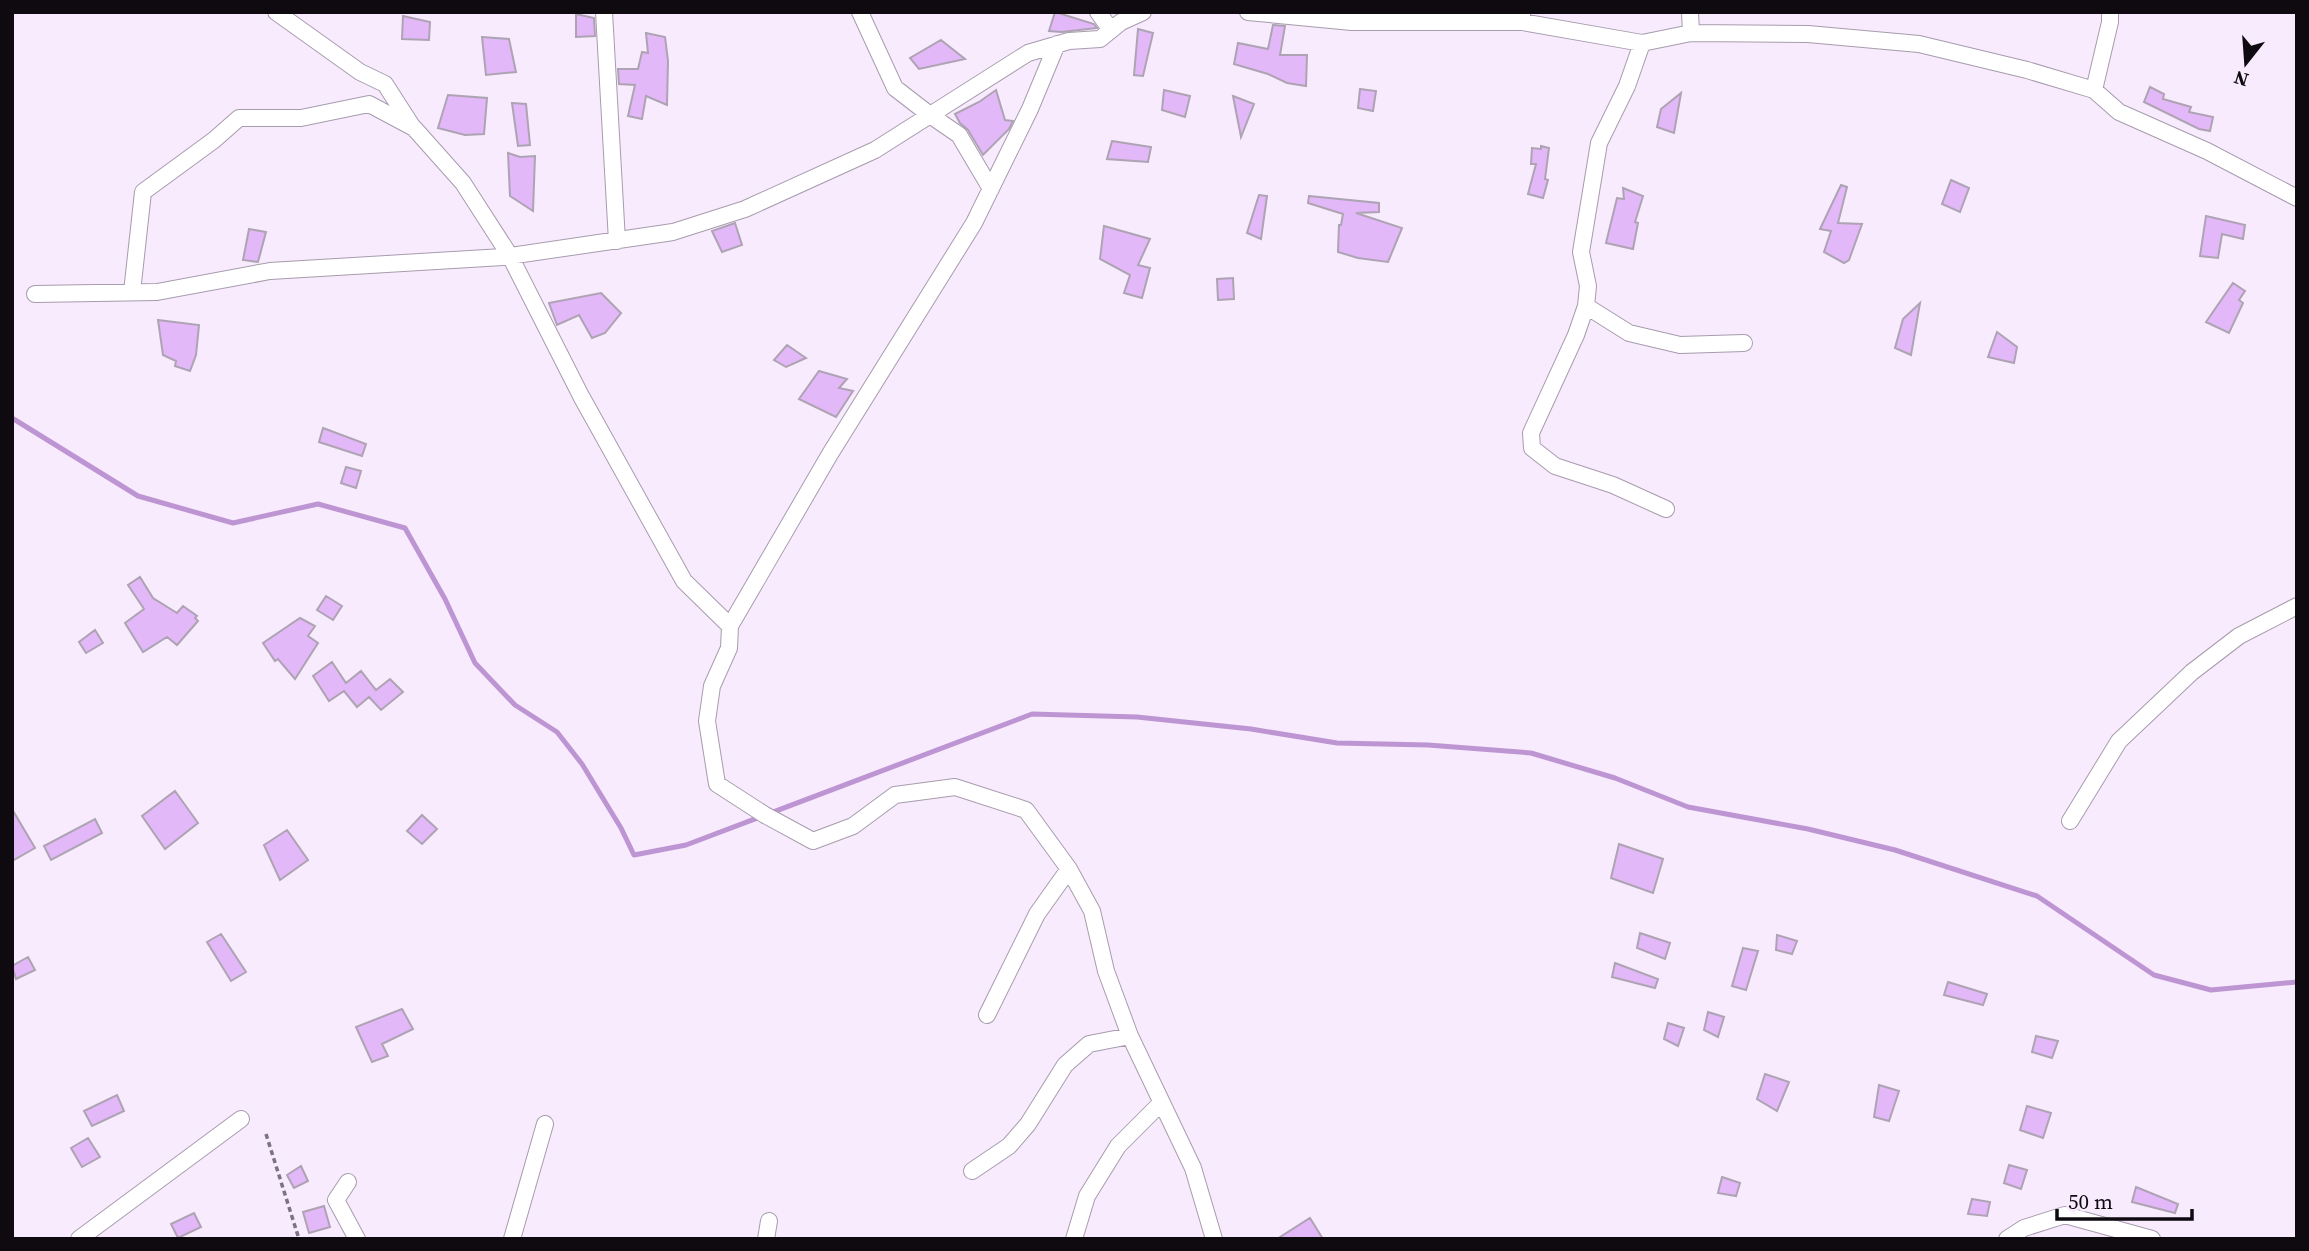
<svg xmlns="http://www.w3.org/2000/svg" width="2309" height="1251" font-family="'Source Serif 4',serif">
<style>
.lines{fill:none;stroke-linecap:round;stroke-linejoin:round}
.stream{stroke:#be95d3;stroke-width:5}
.building{fill:#e3b8f8;stroke:#aea3b3;stroke-width:2}
.street-casing{stroke:#a79cad;stroke-width:18}
.path{stroke:#7b747f;stroke-width:3.5;stroke-dasharray:5 3.5;stroke-linecap:butt}
.street{stroke:#fff;stroke-width:16}
</style>
<rect width="100%" height="100%" fill="#f7ebfd"/>
<g class="lines">
<path class="stream" d="M 12,418 L 138,496 L 233,523 L 318,504 L 405,528 L 445,599 L 475,663 L 515,705 L 557,732 L 582,764 L 621,828 L 634,855 L 686,845 L 1032,714 L 1137,717 L 1251,729 L 1337,743 L 1428,745 L 1531,753 L 1615,778 L 1688,807 L 1808,829 L 1895,850 L 2037,896 L 2154,975 L 2211,990 L 2297,982"/>
</g>
<path class="building" d="M 1055,12 L 1094,24 L 1097,28 L 1062,32 L 1049,31 Z
M 576,14 L 594,18 L 595,36 L 576,37 Z
M 403,16 L 430,22 L 429,40 L 402,39 Z
M 1273,25 L 1285,26 L 1280,55 L 1307,55 L 1306,86 L 1287,83 L 1268,74 L 1234,64 L 1238,43 L 1268,49 Z
M 1138,29 L 1153,33 L 1143,76 L 1134,75 Z
M 646,33 L 665,37 L 668,61 L 667,105 L 646,96 L 642,119 L 628,116 L 635,85 L 619,84 L 618,69 L 638,69 L 642,52 L 648,53 Z
M 482,37 L 509,39 L 516,72 L 486,75 Z
M 941,40 L 965,59 L 919,69 L 910,58 Z
M 2150,87 L 2164,94 L 2163,99 L 2191,107 L 2189,112 L 2213,117 L 2210,131 L 2199,129 L 2144,102 Z
M 1360,89 L 1376,91 L 1373,111 L 1358,108 Z
M 996,90 L 1005,120 L 1013,121 L 1009,129 L 983,155 L 968,130 L 960,123 L 955,114 L 979,102 Z
M 1164,90 L 1190,96 L 1185,117 L 1162,110 Z
M 1681,93 L 1674,133 L 1657,127 L 1661,109 Z
M 448,95 L 487,98 L 484,134 L 465,135 L 438,128 Z
M 1233,96 L 1254,104 L 1241,137 Z
M 512,103 L 526,104 L 530,145 L 518,146 Z
M 1112,141 L 1151,147 L 1148,162 L 1107,159 Z
M 1541,146 L 1549,148 L 1545,179 L 1548,180 L 1543,198 L 1528,194 L 1536,164 L 1531,164 L 1532,148 L 1541,149 Z
M 508,153 L 520,157 L 535,156 L 533,211 L 510,196 Z
M 1951,180 L 1969,188 L 1960,212 L 1942,204 Z
M 1841,185 L 1847,187 L 1838,223 L 1862,224 L 1849,260 L 1844,263 L 1824,252 L 1831,231 L 1820,229 Z
M 1623,188 L 1643,196 L 1635,222 L 1638,223 L 1633,249 L 1606,243 L 1617,198 L 1624,199 Z
M 1259,195 L 1267,196 L 1261,239 L 1247,233 Z
M 1309,196 L 1379,203 L 1379,212 L 1356,213 L 1402,228 L 1388,262 L 1358,258 L 1338,252 L 1339,225 L 1341,225 L 1343,214 L 1308,203 Z
M 2206,216 L 2245,225 L 2243,239 L 2222,234 L 2218,258 L 2200,256 Z
M 735,223 L 742,245 L 722,252 L 712,231 Z
M 1104,226 L 1150,239 L 1138,265 L 1150,268 L 1142,298 L 1124,293 L 1130,275 L 1100,259 Z
M 249,229 L 266,232 L 258,262 L 243,260 Z
M 1233,278 L 1234,299 L 1218,300 L 1217,279 Z
M 2233,283 L 2245,291 L 2239,300 L 2243,303 L 2229,333 L 2206,322 Z
M 601,293 L 621,313 L 605,333 L 592,338 L 579,315 L 557,325 L 549,303 Z
M 1920,303 L 1911,355 L 1895,348 L 1903,319 Z
M 158,320 L 199,325 L 196,355 L 190,371 L 175,366 L 176,361 L 163,355 Z
M 1997,332 L 2017,347 L 2014,363 L 1988,357 Z
M 787,345 L 806,358 L 786,367 L 774,360 Z
M 819,371 L 847,379 L 839,388 L 853,391 L 836,417 L 799,399 Z
M 323,428 L 366,444 L 362,456 L 319,442 Z
M 346,467 L 361,471 L 356,488 L 341,483 Z
M 140,577 L 153,598 L 177,613 L 183,606 L 197,616 L 195,618 L 198,621 L 177,645 L 167,637 L 143,652 L 125,623 L 144,609 L 128,585 Z
M 326,596 L 342,606 L 333,620 L 317,610 Z
M 300,618 L 315,626 L 308,636 L 318,643 L 295,679 L 278,659 L 275,661 L 263,643 Z
M 95,630 L 103,643 L 86,653 L 79,642 Z
M 332,662 L 346,683 L 361,671 L 376,690 L 390,679 L 403,692 L 381,710 L 369,697 L 357,707 L 344,691 L 329,701 L 313,676 Z
M 175,791 L 198,823 L 165,849 L 142,816 Z
M 12,809 L 35,848 L 12,861 Z
M 422,815 L 437,829 L 422,844 L 407,831 Z
M 95,819 L 102,833 L 51,860 L 44,846 Z
M 287,830 L 308,860 L 280,880 L 264,845 Z
M 1619,844 L 1663,859 L 1653,893 L 1611,878 Z
M 1640,933 L 1670,943 L 1665,959 L 1637,948 Z
M 221,934 L 246,972 L 231,981 L 207,942 Z
M 1777,935 L 1797,941 L 1792,954 L 1776,950 Z
M 1743,948 L 1758,951 L 1746,990 L 1732,986 Z
M 28,957 L 35,970 L 16,979 L 12,966 Z
M 1615,963 L 1658,979 L 1655,988 L 1612,977 Z
M 1948,982 L 1987,994 L 1983,1005 L 1944,995 Z
M 402,1009 L 413,1029 L 382,1044 L 388,1056 L 372,1062 L 356,1027 Z
M 1708,1012 L 1724,1017 L 1718,1037 L 1704,1030 Z
M 1668,1023 L 1684,1028 L 1678,1046 L 1664,1039 Z
M 2036,1036 L 2058,1041 L 2052,1058 L 2032,1052 Z
M 1765,1074 L 1789,1082 L 1777,1111 L 1757,1099 Z
M 1879,1085 L 1899,1091 L 1889,1121 L 1874,1117 Z
M 117,1095 L 124,1111 L 92,1126 L 84,1111 Z
M 2027,1106 L 2051,1113 L 2043,1138 L 2020,1130 Z
M 88,1138 L 100,1157 L 82,1167 L 71,1148 Z
M 2009,1165 L 2027,1170 L 2021,1189 L 2004,1183 Z
M 301,1166 L 308,1181 L 294,1188 L 287,1175 Z
M 1722,1177 L 1740,1183 L 1736,1196 L 1718,1193 Z
M 2136,1187 L 2178,1204 L 2175,1213 L 2132,1202 Z
M 1972,1199 L 1990,1202 L 1987,1216 L 1968,1214 Z
M 324,1206 L 330,1227 L 309,1233 L 303,1212 Z
M 194,1213 L 201,1227 L 178,1238 L 171,1224 Z
M 1310,1218 L 1323,1239 L 1277,1239 Z"/>
<g class="lines">
<g class="street-casing">
<path id="street" d="M 276,12 L 360,72 L 385,84 L 412,126
M 604,12 L 617,241
M 860,12 L 895,88 L 930,115 L 959,135 L 991,189
M 1098,12 L 1111,30
M 1248,12 L 1352,22 L 1522,22 L 1522,12
M 1690,12 L 1691,33
M 1522,22 L 1642,43 L 1691,33 L 1808,34 L 1919,44 L 2027,70 L 2094,90 L 2119,112 L 2207,151 L 2297,198
M 1642,43 L 1627,86 L 1599,143 L 1581,252 L 1588,286 L 1586,306 L 1576,335 L 1531,433 L 1532,448 L 1555,466 L 1613,485 L 1666,509
M 2094,90 L 2110,22 L 2110,12
M 132,292 L 143,192 L 214,140 L 239,118 L 301,118 L 369,104 L 414,128 L 463,183 L 510,256 L 581,396 L 684,581 L 730,626 L 830,454 L 974,223 L 1030,109 L 1057,44
M 35,294 L 157,292 L 270,271 L 503,257 L 673,232 L 745,209 L 875,150 L 1028,53 L 1069,41 L 1100,39 L 1121,22 L 1143,12
M 1586,306 L 1629,333 L 1680,345 L 1744,343
M 730,626 L 729,648 L 712,686 L 707,721 L 717,784 L 765,815 L 813,841 L 853,826 L 895,795 L 955,787 L 1026,810 L 1069,869 L 1092,911 L 1106,971 L 1130,1036 L 1193,1168 L 1214,1239
M 2070,821 L 2119,741 L 2192,672 L 2239,636 L 2297,606
M 987,1015 L 1037,914 L 1069,869
M 972,1171 L 1009,1146 L 1028,1124 L 1065,1065 L 1089,1044 L 1130,1036
M 348,1182 L 336,1200 L 357,1239
M 79,1239 L 241,1119
M 512,1239 L 545,1124
M 766,1239 L 769,1221
M 1074,1239 L 1087,1196 L 1118,1146 L 1161,1103
M 2007,1239 L 2024,1228 L 2065,1215 L 2152,1239"/>
</g>
<path class="path" d="M 266,1134 L 299,1239"/>
<use href="#street" class="street"/>
</g>
<rect width="2309" height="1251" fill="none" stroke="#0e0a10" stroke-width="28"/>
<g transform="translate(2246 63) rotate(197)" stroke="#f7ebfd" stroke-width="5" paint-order="stroke">
<path d="M0-5L12 26L0 18L-12 26Z" fill="#0e0a10"/>
<text y="-10" font-size="19" font-weight="bold" text-anchor="middle" fill="#0e0a10">N</text>
</g>
<path d="M2057 1209v10h135v-10" fill="none" stroke="#0e0a10" stroke-width="3.5"/>
<text x="2068" y="1209" font-size="21" fill="#0e0a10" stroke="#f7ebfd" stroke-width="5" paint-order="stroke">50 m</text>
</svg>
